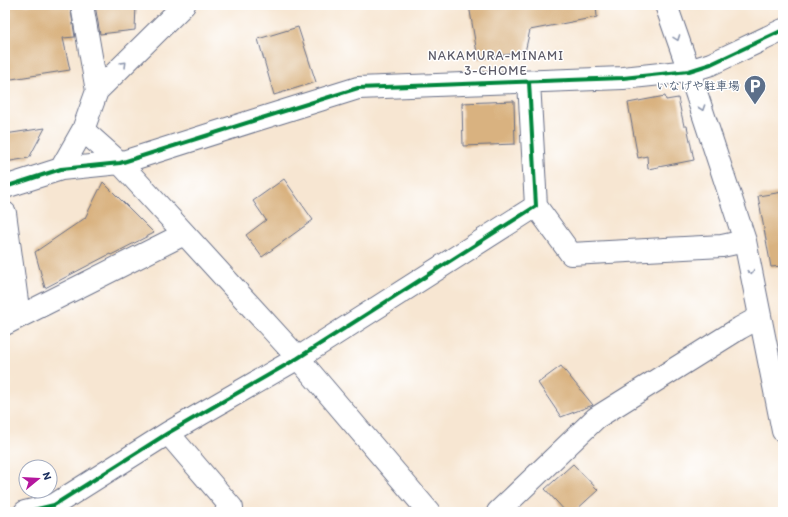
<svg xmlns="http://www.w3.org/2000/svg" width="788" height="517" font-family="Itim,'Klee One',sans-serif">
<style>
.building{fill:#d9b280}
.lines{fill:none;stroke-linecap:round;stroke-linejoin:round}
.minor-casing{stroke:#686f87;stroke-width:24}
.minor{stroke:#fff;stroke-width:22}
.cycleway-casing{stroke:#fff;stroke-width:6}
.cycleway{stroke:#00873e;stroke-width:4}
.oneway{stroke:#8d97ae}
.labels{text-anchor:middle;stroke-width:3;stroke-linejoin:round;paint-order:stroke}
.service-label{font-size:12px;font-weight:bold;fill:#4e5e75;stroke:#fff;text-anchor:end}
.neighbourhood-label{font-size:13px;letter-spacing:1px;fill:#5e5d6a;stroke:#fff}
</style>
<rect width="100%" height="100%" fill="#fff"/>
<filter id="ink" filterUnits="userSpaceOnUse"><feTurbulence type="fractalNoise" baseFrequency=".025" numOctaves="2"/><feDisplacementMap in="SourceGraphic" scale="8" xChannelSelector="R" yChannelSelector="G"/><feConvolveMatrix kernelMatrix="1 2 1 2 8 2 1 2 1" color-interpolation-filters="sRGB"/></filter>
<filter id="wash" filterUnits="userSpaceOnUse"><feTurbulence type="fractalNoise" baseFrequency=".012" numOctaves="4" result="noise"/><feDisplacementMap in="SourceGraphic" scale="16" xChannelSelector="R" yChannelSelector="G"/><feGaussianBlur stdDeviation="0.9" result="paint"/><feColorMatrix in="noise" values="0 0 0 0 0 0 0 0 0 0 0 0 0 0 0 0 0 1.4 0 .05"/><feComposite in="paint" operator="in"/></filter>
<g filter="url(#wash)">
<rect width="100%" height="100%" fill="#f7e6d2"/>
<g id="blocks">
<path class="building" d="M 5,5 L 70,5 L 75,37 L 63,38 L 70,70 L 5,80 Z
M 95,5 L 136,5 L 135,30 L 100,34 Z
M 469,5 L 596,5 L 597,17 L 530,30 L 525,52 L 478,59 Z
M 298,27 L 316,82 L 274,95 L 258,39 Z
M 665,96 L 666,100 L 678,98 L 684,126 L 687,126 L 694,160 L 648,169 L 647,156 L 638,158 L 628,103 Z
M 514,101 L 515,144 L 463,146 L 462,103 Z
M 45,128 L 29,158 L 5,162 L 5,134 Z
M 284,179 L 313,220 L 262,257 L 246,235 L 266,220 L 253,201 Z
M 103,182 L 154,233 L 111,255 L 110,254 L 45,288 L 35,252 L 85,218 Z
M 783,192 L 783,266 L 771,267 L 758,196 Z
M 561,366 L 593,405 L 561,417 L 538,383 Z
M 573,464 L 598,490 L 574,512 L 566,512 L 545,489 Z"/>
</g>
</g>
<g filter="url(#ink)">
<use href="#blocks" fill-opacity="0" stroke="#686f87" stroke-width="1"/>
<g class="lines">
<g class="minor-casing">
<path id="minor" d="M 82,5 L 97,91
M 666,5 L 689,71 L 745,241 L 783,431
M 83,130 L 120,163 L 298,358 L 429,512
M 61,169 L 83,130 L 97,91 L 184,5
M 5,187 L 61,169 L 120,163 L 262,118 L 358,88 L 623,78 L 689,71 L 711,64 L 783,30
M 536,206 L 571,254 L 722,246 L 745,241
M 5,213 L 19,316
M 5,324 L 184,234
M 168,433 L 232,508 L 226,512
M 25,512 L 54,505 L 168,433 L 298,358 L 536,206 L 529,82
M 498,512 L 596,418 L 740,328 L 760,317"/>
</g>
<use href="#minor" class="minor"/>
<g class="cycleway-casing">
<path id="cycleway" d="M 5,187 L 61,169 L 120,163 L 262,118 L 358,88 L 623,78 L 689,71 L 711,64 L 783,30
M 25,512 L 54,505 L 168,433 L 298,358 L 536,206 L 529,82"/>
</g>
<use href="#cycleway" class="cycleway"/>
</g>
<defs><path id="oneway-chevron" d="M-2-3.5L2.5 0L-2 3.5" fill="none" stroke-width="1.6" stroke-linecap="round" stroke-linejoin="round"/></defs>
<g class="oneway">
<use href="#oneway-chevron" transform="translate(677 38) rotate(70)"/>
<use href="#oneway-chevron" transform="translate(124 64) rotate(-45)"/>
<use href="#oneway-chevron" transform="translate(702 108) rotate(71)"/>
<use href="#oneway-chevron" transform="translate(751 272) rotate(79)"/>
</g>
</g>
<defs>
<g id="parking-pin" transform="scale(1.15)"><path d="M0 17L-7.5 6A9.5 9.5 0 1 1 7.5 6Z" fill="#5c6f8a" stroke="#fff"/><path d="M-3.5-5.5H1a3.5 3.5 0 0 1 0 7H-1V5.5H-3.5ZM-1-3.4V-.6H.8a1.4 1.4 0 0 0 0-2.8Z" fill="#fff"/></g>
</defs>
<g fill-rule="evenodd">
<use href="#parking-pin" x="755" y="86"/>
</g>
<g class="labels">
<g class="service-label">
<text x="740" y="90">いなげや駐車場</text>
</g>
<g class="neighbourhood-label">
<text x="496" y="60">NAKAMURA-MINAMI<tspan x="496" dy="15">3-CHOME</tspan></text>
</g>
</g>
<rect width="788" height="517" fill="none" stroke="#fff" stroke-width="20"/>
<g transform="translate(38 479) rotate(72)"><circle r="19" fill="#ffffff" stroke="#a4acbf"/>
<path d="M0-3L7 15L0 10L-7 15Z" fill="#b5179e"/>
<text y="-6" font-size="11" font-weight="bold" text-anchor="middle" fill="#1b2f5e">N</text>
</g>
</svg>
